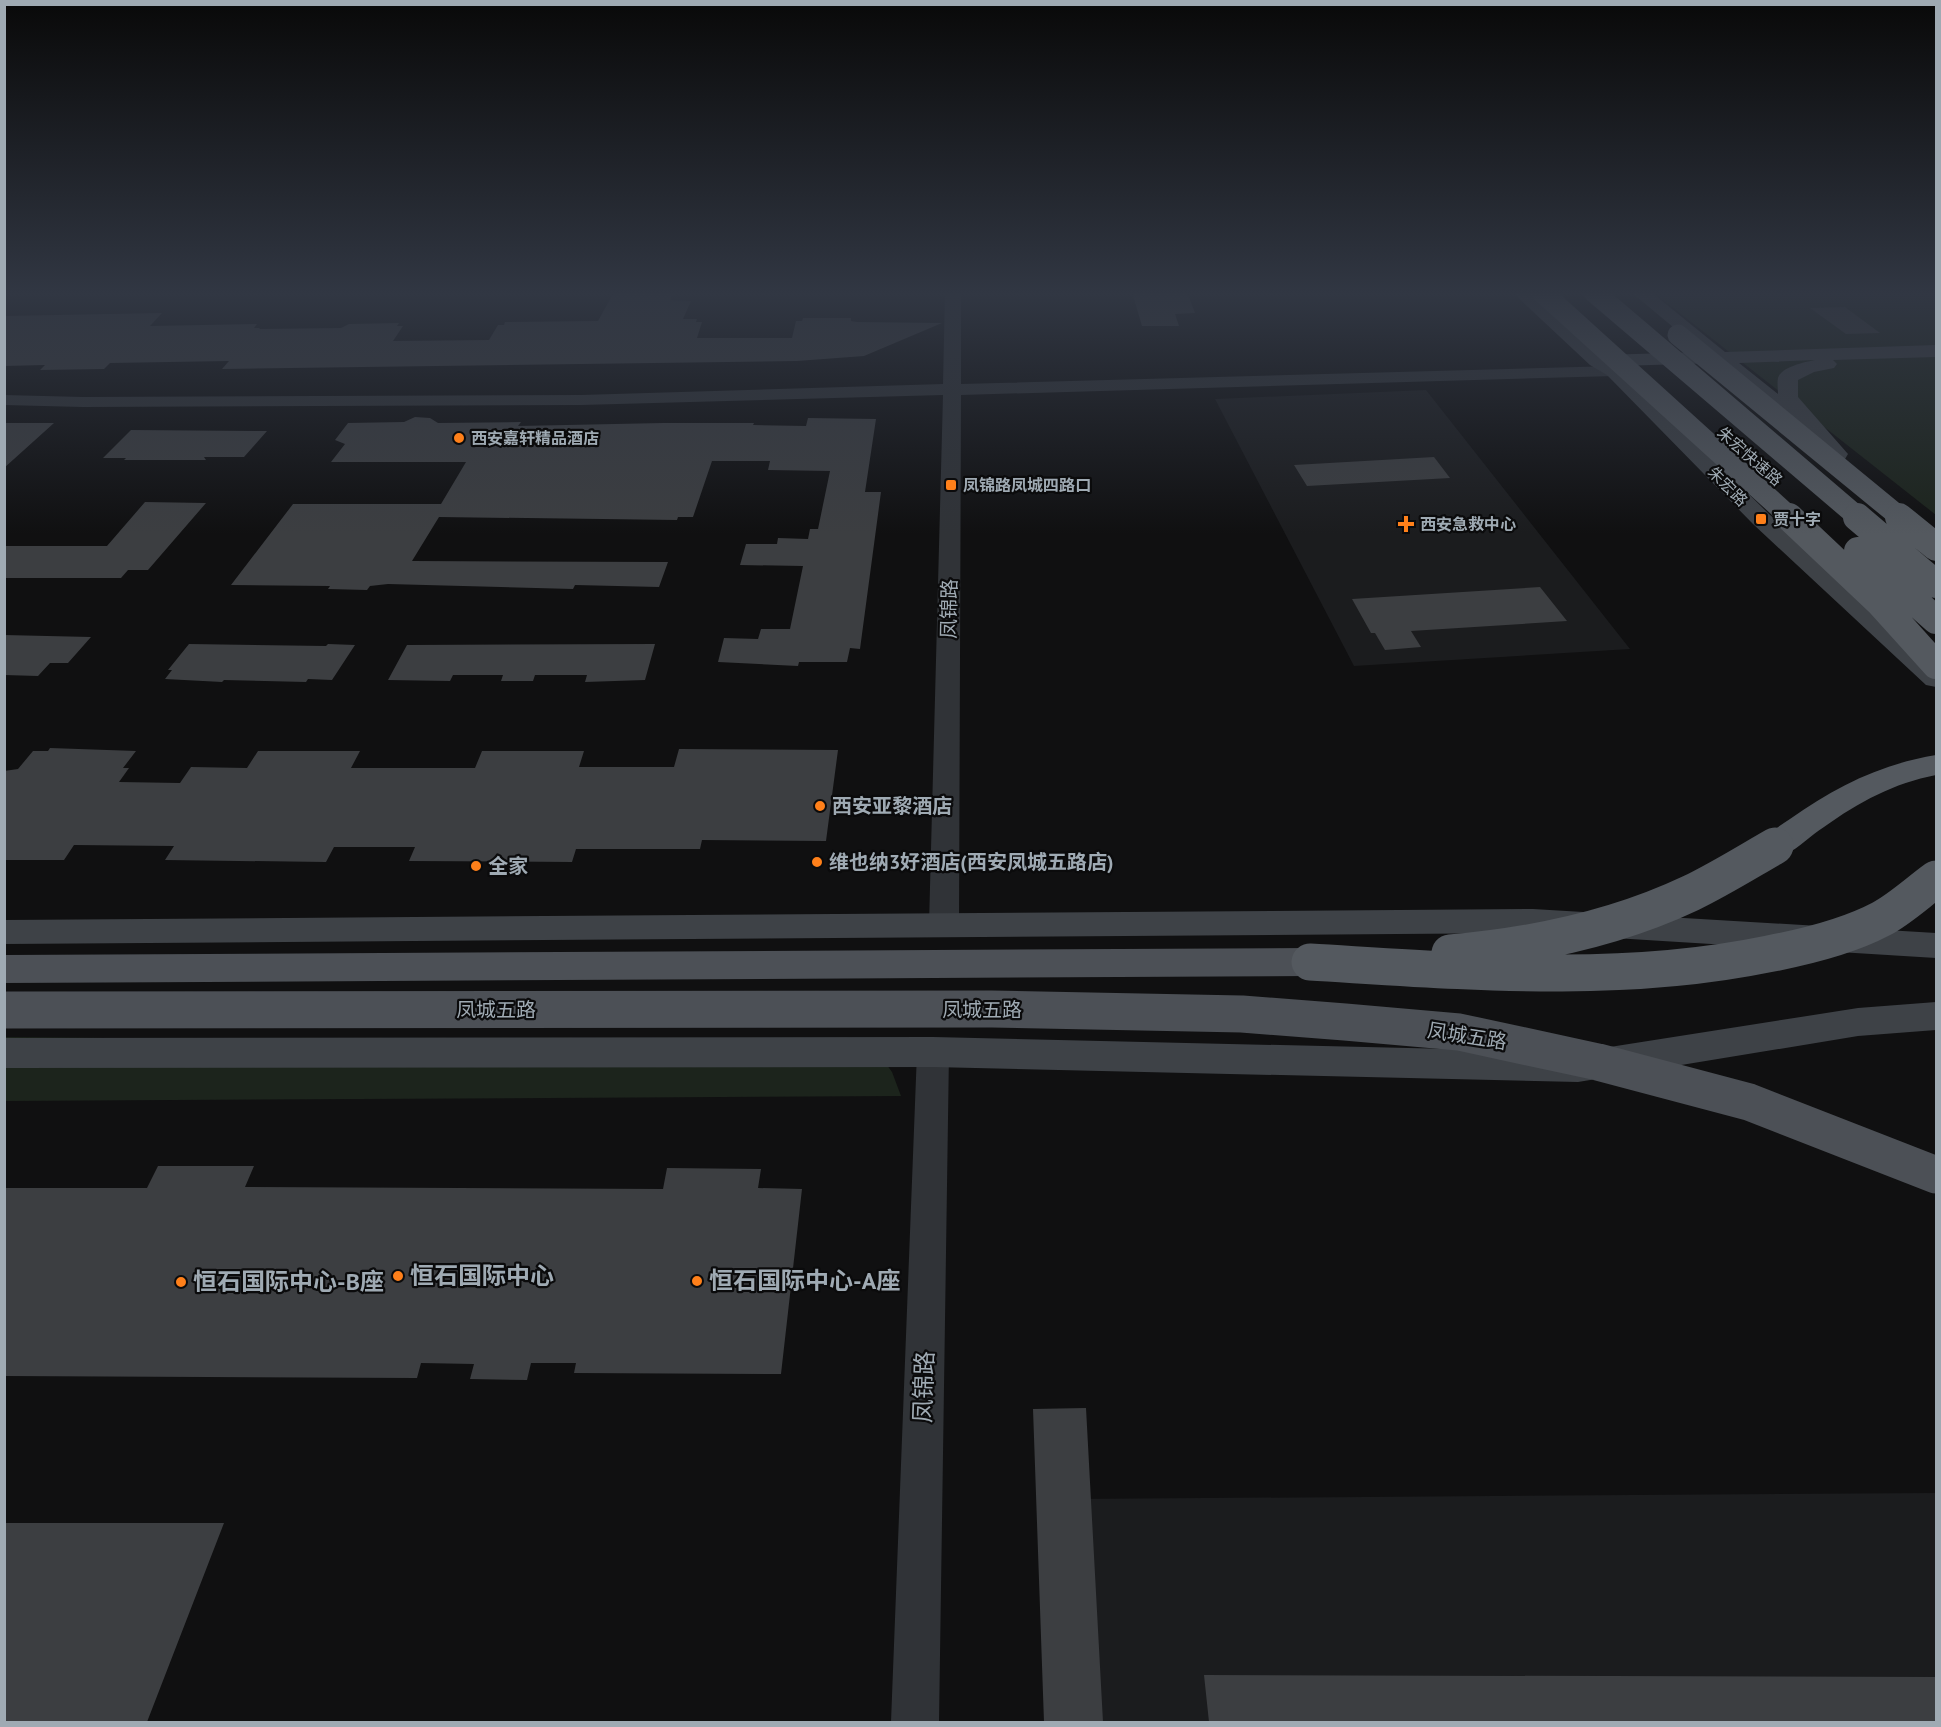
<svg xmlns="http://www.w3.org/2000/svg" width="1941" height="1727" font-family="'PT Sans','Noto Sans SC',sans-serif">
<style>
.built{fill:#1b1c1e}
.green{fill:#1c241c}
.building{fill:#3c3e41}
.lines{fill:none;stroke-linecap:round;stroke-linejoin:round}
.tertiary{fill:#303337;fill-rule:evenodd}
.secondary{fill:#3e4247;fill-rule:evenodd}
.primary{fill:#4c5056;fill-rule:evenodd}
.trunk{fill:#54595f;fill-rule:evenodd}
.primary-bridge{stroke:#4c5056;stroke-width:37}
.trunk-bridge-far2{stroke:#54595f;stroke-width:21}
.trunk-bridge-far1{stroke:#54595f;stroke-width:28}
.trunk-bridge{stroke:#54595f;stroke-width:37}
.poi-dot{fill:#ff801a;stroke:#0b0b0c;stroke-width:2}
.labels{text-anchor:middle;stroke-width:4.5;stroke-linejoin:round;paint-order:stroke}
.far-poi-label{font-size:16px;font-weight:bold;fill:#9faab3;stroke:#0b0b0c;text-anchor:start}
.far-street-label{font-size:16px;fill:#9faab3;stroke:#0b0b0c}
.street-label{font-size:20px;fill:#9faab3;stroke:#0b0b0c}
.poi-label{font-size:20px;font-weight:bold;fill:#9faab3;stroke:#0b0b0c;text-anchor:start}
.near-poi-label{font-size:24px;font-weight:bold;fill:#9faab3;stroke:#0b0b0c;text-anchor:start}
.near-street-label{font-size:24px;fill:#9faab3;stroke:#0b0b0c}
</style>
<rect width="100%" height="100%" fill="#101011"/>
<path class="built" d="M 1426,390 L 1630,649 L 1354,666 L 1215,399 Z
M 1936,1493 L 1936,1722 L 1080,1722 L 1072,1499 Z"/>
<path class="green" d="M 1653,292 L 1936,292 L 1936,515 Z
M 4,1037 L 873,1046 L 892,1072 L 901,1096 L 5,1101 Z"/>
<path class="building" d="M 614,292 L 674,292 L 670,300 L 691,301 L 683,319 L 697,319 L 696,322 L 702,322 L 697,338 L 792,338 L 796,321 L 802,321 L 803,318 L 851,318 L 851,321 L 857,322 L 942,323 L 864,356 L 797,361 L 222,369 L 229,361 L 110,363 L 104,369 L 40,370 L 45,365 L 4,366 L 4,316 L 162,313 L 150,326 L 257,324 L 254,328 L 260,328 L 259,329 L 341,328 L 349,324 L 399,323 L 397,326 L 403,326 L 393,341 L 489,340 L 498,325 L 504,325 L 505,322 L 598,321 Z
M 1132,292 L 1187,292 L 1195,313 L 1175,314 L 1179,326 L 1142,326 Z
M 1845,307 L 1880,333 L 1846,334 L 1810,308 Z
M 415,417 L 430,418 L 438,423 L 521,422 L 518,426 L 663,423 L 754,423 L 753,425 L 806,426 L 808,418 L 876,419 L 865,492 L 881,492 L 860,649 L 850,648 L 847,662 L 799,662 L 798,666 L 718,662 L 724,638 L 758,639 L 761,629 L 790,629 L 803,566 L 740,565 L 746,544 L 777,544 L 778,538 L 808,539 L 810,529 L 818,529 L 830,471 L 768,470 L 770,461 L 712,461 L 693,517 L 678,517 L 677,520 L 439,517 L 412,561 L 668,562 L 659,587 L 575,585 L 573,589 L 388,584 L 370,586 L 367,590 L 328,589 L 330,586 L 231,585 L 293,504 L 441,504 L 466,462 L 331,462 L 345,444 L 335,440 L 348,423 L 404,422 Z
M 4,423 L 54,423 L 4,468 Z
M 131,430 L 267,431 L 244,457 L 204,457 L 206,460 L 124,460 L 126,458 L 103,458 Z
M 1434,457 L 1450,478 L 1307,486 L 1294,465 Z
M 145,502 L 206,503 L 148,570 L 128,570 L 121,578 L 4,578 L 4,546 L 107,546 Z
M 1540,587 L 1567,621 L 1411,631 L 1421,647 L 1385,650 L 1375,633 L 1371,633 L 1352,599 Z
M 4,635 L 91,637 L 68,663 L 50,663 L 38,676 L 4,675 Z
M 189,644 L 326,646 L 328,644 L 355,645 L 332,680 L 308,679 L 306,682 L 224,680 L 222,682 L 165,679 L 172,670 L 168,670 Z
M 655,644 L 645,680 L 585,682 L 587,675 L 535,675 L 533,681 L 501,681 L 503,675 L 453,675 L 450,681 L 388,680 L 407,645 Z
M 50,748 L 136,751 L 123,768 L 129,768 L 119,782 L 180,783 L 191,767 L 247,768 L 258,751 L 360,751 L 351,768 L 475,768 L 482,751 L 584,751 L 579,767 L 674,767 L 679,749 L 838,750 L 826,841 L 702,840 L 700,849 L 576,849 L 572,862 L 409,861 L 415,847 L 334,847 L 326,862 L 165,860 L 174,846 L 74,845 L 64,860 L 4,860 L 4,771 L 18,769 L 33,751 L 48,751 Z
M 158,1166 L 254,1166 L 245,1187 L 663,1189 L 667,1168 L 761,1169 L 758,1188 L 802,1189 L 781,1374 L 574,1373 L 576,1363 L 531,1363 L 527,1380 L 470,1379 L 474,1364 L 421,1363 L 417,1378 L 4,1376 L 4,1188 L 147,1188 Z
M 1086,1408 L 1103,1722 L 1044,1722 L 1033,1409 Z
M 4,1523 L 224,1523 L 147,1722 L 4,1722 Z
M 1204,1675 L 1936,1677 L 1936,1722 L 1209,1722 Z"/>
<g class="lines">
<path class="tertiary" d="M 945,292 L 961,292 L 961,384 L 1614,366 L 1620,367 L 1623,371 L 1620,375 L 1614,376 L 961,395 L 959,925 L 955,933 L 944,936 L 933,933 L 929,925 L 943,395 L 581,405 L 83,407 L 4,405 L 4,395 L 83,397 L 581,395 L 943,384 Z
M 933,1039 L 945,1043 L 949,1052 L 939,1722 L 891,1722 L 917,1052 L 921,1043 Z"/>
<path class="secondary" d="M 1512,292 L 1531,292 L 1602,355 L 1703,352 L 1631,292 L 1651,292 L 1725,352 L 1936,345 L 1936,357 L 1833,360 L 1837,364 L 1834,368 L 1814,372 L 1798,380 L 1798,397 L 1848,454 L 1845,459 C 1825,463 1813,440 1802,426 L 1792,425 L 1716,363 L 1619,366 L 1769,514 L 1936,665 L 1936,687 L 1926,685 L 1753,524 L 1607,375 L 1590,365 ZM 1815,360 C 1805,362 1781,367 1778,378 C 1777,383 1778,389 1778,394 L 1739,363 Z
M 1533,909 L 1936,933 L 1936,958 L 1533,933 L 4,944 L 4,920 Z
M 1936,1002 L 1936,1030 L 1858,1036 L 1578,1082 L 933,1067 L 4,1068 L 4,1038 L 933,1037 L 1578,1052 L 1858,1008 Z"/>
<path class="primary" d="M 1310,948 L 1323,952 L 1328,962 L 1323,972 L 1310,976 L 4,983 L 4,955 Z"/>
<path class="trunk" d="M 1936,755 L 1936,775 C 1894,783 1859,802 1824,827 C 1811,835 1799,848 1786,854 C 1778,858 1772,856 1763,854 L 1759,846 C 1766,834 1778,827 1790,819 C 1835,787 1881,764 1936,755 Z"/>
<path class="primary-bridge" d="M 4,1010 L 992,1009 L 1242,1014 L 1345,1022 L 1459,1032 L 1598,1062 L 1749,1102 L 1936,1175"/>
<path class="trunk-bridge-far2" d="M 1542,292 L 1791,518
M 1594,292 L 1859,518
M 1678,335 L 1901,518"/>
<path class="trunk-bridge-far1" d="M 1789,517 L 1880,603 L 1936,665
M 1857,517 L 1936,584
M 1899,517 L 1936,547
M 1858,551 L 1936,620"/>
<path class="trunk-bridge" d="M 1450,953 C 1532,946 1615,929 1691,893 C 1720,879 1747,862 1775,846
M 1310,962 C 1462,971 1618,985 1768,954 C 1805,947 1847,937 1881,919 C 1900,909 1918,892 1936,879"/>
</g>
<linearGradient id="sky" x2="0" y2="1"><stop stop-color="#090909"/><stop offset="0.55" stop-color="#313743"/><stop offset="1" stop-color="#313743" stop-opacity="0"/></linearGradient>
<rect width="1941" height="534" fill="url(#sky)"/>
<g class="poi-dot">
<circle cx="459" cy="438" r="6"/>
<rect x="945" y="479" width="12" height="12" rx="3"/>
<rect x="1755" y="513" width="12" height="12" rx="3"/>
<path d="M1403 515h6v6h6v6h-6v6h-6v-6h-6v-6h6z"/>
<circle cx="820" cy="806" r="6"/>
<circle cx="817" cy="862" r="6"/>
<circle cx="476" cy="866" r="6"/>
<circle cx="398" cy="1276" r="6"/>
<circle cx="697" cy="1281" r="6"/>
<circle cx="181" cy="1282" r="6"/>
</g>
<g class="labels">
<g class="far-poi-label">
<text x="471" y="444">西安嘉轩精品酒店</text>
<text x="963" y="491">凤锦路凤城四路口</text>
<text x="1773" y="525">贾十字</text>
<text x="1420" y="530">西安急救中心</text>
</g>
<g class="far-street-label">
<text transform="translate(1750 456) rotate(41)" y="6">朱宏快速路</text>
<text transform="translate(1728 486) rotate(45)" y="6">朱宏路</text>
</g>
<g class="street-label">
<text transform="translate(949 609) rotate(-89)" y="7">凤锦路</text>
<text x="496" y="1017">凤城五路</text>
<text x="982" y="1017">凤城五路</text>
<text transform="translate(1467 1036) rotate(9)" y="7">凤城五路</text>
</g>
<g class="poi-label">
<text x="832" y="813">西安亚黎酒店</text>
<text x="829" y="869">维也纳3好酒店(西安凤城五路店)</text>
<text x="488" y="873">全家</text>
</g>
<g class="near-poi-label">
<text x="410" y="1284">恒石国际中心</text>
<text x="709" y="1289">恒石国际中心-A座</text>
<text x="193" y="1290">恒石国际中心-B座</text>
</g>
<g class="near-street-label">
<text transform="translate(924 1387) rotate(-88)" y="8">凤锦路</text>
</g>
</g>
<rect width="1941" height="1727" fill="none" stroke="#9faab3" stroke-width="12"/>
</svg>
